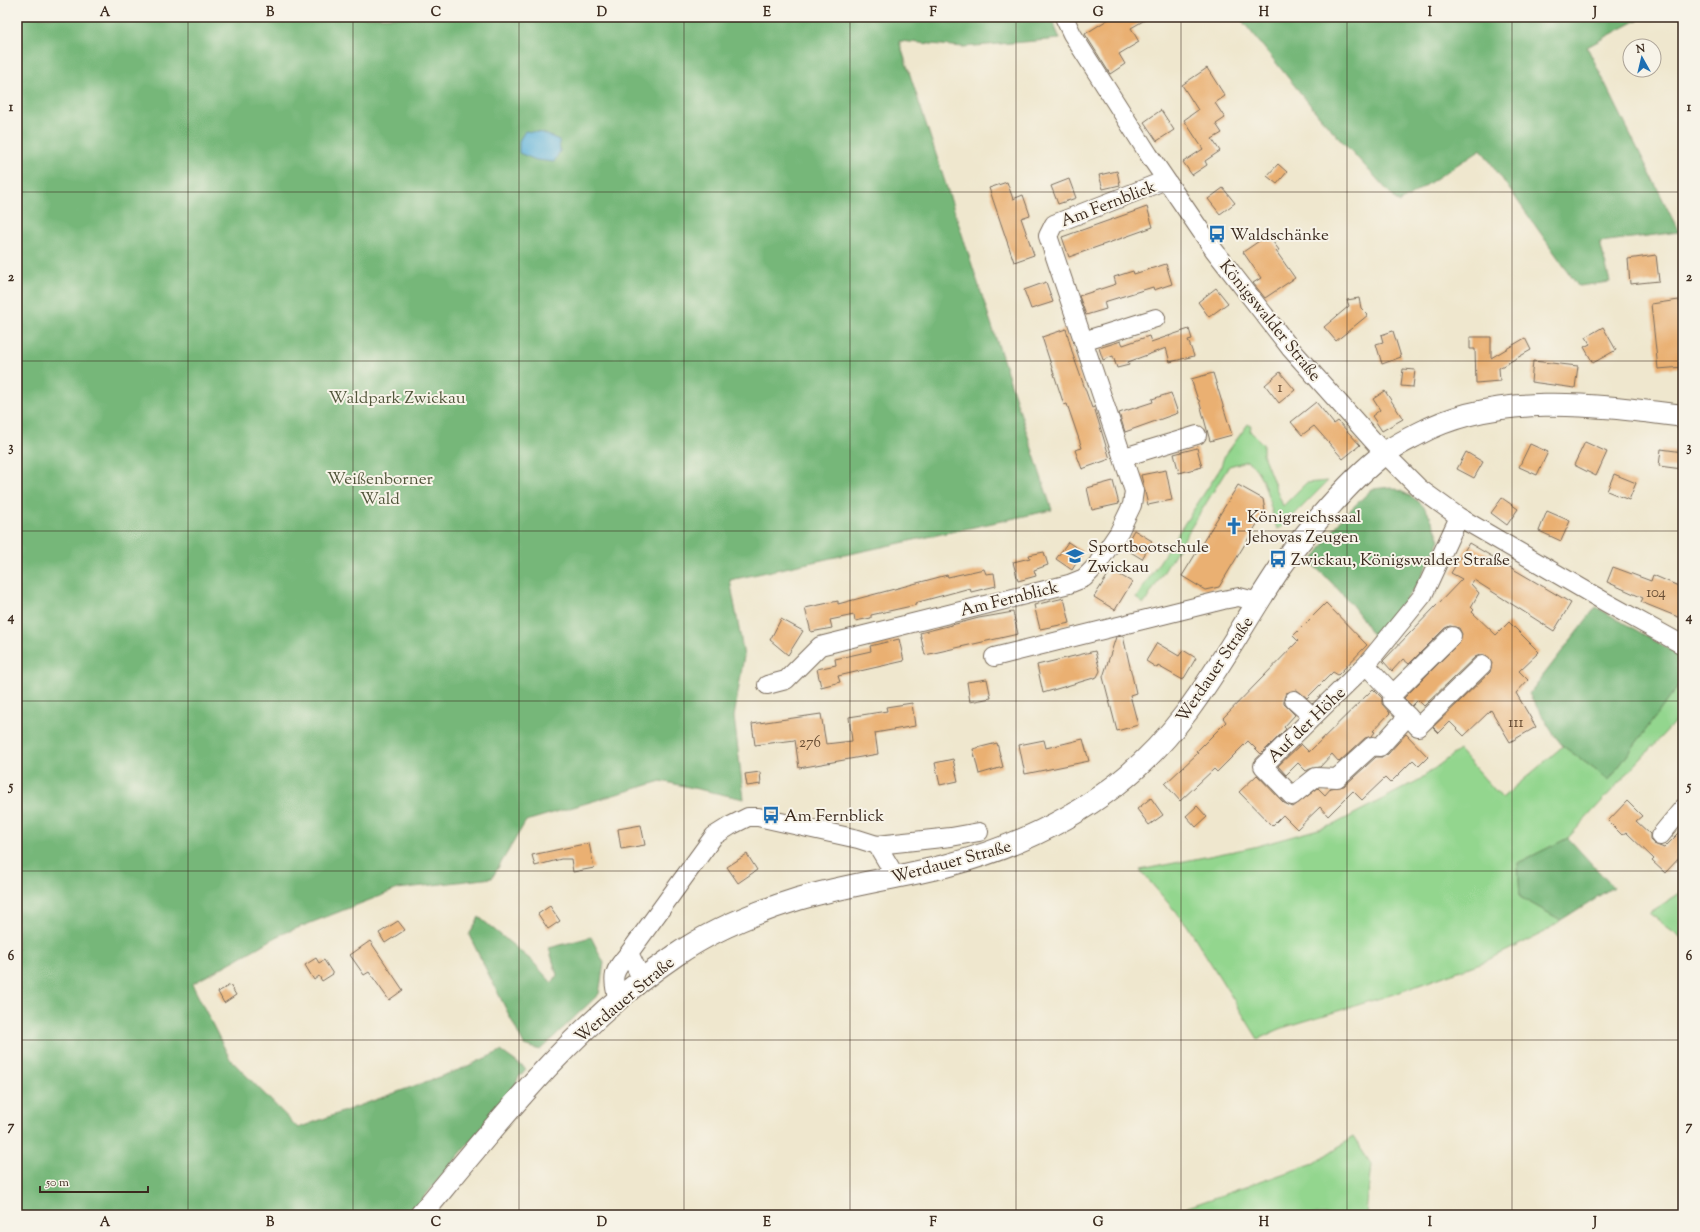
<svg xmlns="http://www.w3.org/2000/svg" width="1700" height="1232" font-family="'Sorts Mill Goudy',serif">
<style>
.green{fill:#93d68e;stroke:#678056}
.forest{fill:#76b779;stroke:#58704c}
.water{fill:#5eb2da;stroke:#4c6e7c}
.building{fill:#eab072}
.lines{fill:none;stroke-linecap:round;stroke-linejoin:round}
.minor-casing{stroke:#7a6c5c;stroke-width:20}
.major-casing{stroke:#7a6c5c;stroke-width:24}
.minor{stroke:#fff;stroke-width:18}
.major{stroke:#fff;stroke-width:22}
.grid{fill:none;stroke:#3b2a1e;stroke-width:1;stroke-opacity:0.55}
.labels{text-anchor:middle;stroke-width:4;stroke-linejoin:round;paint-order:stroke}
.number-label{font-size:15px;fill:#674c33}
.street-label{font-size:17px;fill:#3b2a1e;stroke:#f7f3e8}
.poi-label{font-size:17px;fill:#3b2a1e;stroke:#f7f3e8;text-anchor:start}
.park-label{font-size:17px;fill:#51553a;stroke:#f7f3e8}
.neatline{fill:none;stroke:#3b2a1e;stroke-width:1.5}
.grid-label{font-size:13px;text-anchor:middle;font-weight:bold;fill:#3b2a1e}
</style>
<rect width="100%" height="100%" fill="#f7f3e8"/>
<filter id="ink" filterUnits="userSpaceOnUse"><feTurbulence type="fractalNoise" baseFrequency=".025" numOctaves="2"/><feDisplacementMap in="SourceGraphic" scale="8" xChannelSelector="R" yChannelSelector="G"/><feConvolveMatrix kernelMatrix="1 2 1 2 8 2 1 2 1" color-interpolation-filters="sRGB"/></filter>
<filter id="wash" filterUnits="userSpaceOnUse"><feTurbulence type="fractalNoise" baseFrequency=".012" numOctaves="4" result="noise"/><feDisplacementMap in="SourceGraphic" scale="16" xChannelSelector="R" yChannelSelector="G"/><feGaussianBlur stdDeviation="0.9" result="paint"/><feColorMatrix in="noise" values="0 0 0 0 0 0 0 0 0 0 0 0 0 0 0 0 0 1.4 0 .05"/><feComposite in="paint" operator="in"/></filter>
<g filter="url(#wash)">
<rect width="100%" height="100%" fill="#efe7ce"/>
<path class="green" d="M 1248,424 L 1251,426 L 1250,431 L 1263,444 L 1263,455 L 1283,506 L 1306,483 L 1328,481 L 1282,527 L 1277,529 C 1270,510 1266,471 1247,461 L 1229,466 L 1144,604 L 1136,598 L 1220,469 L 1224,457 Z
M 1683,679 L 1683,713 L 1568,838 L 1518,863 L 1520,897 L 1561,920 L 1545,932 L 1486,961 L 1397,993 L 1282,1028 L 1258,1039 L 1187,925 L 1140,870 L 1254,847 L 1333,825 L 1419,780 L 1459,750 L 1502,798 L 1563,746 L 1609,780 Z
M 1683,891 L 1683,939 L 1649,913 Z
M 1353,1137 L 1371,1164 L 1366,1215 L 1165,1215 L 1314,1163 Z"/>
<path class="forest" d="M 17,17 L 1051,17 L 1060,39 L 963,47 L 899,41 L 1052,510 L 730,580 L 744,656 L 734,717 L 744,799 L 661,781 L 526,821 L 492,878 L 398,889 L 282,934 L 192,984 L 230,1059 L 298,1128 L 461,1069 L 501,1051 L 526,1069 L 518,1078 L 514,1089 L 409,1215 L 17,1215 Z
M 1239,17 L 1643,17 L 1587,47 L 1679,232 L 1600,242 L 1610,282 L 1578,286 L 1481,149 L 1399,203 L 1320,117 Z
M 1391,487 C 1425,501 1427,507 1440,540 L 1417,585 L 1374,638 C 1358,608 1336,586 1311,563 L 1342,518 L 1372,489 Z
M 1596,607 L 1683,657 L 1683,679 L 1609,780 L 1563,746 L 1554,735 L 1529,694 Z
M 1568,838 L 1613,887 L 1561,920 L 1520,897 L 1518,863 Z
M 479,917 L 532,961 L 552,983 L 557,975 L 549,948 L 591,937 L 604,963 L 599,994 L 540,1050 L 524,1045 L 469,935 Z"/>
<path class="water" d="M 525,131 L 543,133 L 559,140 L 560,151 L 554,162 L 536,160 L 519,153 L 519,141 Z"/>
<g id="blocks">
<path class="building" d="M 1112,17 L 1150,17 L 1131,28 L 1139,42 L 1119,54 L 1125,64 L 1110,74 L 1085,34 Z
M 1207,68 L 1225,96 L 1215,103 L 1225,118 L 1216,124 L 1222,133 L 1212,139 L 1220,151 L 1205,161 L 1207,165 L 1192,175 L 1183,162 L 1203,149 L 1184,120 L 1198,110 L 1182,85 Z
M 1161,110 L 1174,130 L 1157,141 L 1144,122 Z
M 1278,164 L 1287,172 L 1277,184 L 1267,176 Z
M 1117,171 L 1120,185 L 1103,189 L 1099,175 Z
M 1069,179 L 1076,198 L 1058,204 L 1051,186 Z
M 1007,182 L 1013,199 L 1023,195 L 1030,215 L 1021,218 L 1034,255 L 1014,262 L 989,188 Z
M 1223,188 L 1235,203 L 1220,214 L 1208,199 Z
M 1147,207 L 1153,227 L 1069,257 L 1062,237 Z
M 1268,235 L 1279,250 L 1276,251 L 1295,278 L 1265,298 L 1253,283 L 1261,278 L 1243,252 Z
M 1656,255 L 1659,281 L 1630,284 L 1628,259 Z
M 1166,264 L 1172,284 L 1154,290 L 1153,287 L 1104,302 L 1106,309 L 1086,315 L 1079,296 L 1116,284 L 1114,277 L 1133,271 L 1134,274 Z
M 1046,282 L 1053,302 L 1031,309 L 1024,290 Z
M 1216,288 L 1228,303 L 1209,317 L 1198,302 Z
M 1359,298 L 1361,308 L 1368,315 L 1336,341 L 1324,327 L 1349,306 L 1347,300 Z
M 1679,300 L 1683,331 L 1683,367 L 1658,369 L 1651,304 Z
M 1603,327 L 1616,350 L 1593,363 L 1584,347 L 1590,344 L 1586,337 Z
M 1066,329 L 1073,355 L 1092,408 L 1094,407 L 1110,459 L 1082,469 L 1075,450 L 1082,448 L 1067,404 L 1064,405 L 1042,337 Z
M 1189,329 L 1192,339 L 1188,340 L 1194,356 L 1170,362 L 1166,348 L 1128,362 L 1129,365 L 1117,368 L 1113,356 L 1103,360 L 1099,348 L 1121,341 L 1123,345 L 1149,336 L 1151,342 Z
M 1393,331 L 1401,357 L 1382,364 L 1376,344 L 1383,342 L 1381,335 Z
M 1470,337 L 1491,337 L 1491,358 L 1525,338 L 1531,350 L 1499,368 L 1500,381 L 1476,383 L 1475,349 L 1470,349 Z
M 1533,361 L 1578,366 L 1575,388 L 1531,382 Z
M 1403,369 L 1415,370 L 1413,387 L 1401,386 Z
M 1280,372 L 1295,390 L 1279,403 L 1265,385 Z
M 1213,373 L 1232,435 L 1210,441 L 1199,400 L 1198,400 L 1191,379 Z
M 1385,391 L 1403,419 L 1382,431 L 1372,416 L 1380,410 L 1373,399 Z
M 1171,393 L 1178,413 L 1125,432 L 1119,413 L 1153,402 L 1152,399 Z
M 1316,402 L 1334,424 L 1338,421 L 1360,445 L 1343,459 L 1314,426 L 1302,435 L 1291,422 Z
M 1585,442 L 1607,452 L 1596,476 L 1574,465 Z
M 1530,444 L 1548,452 L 1537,475 L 1519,467 Z
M 1197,448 L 1202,467 L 1179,473 L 1174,454 Z
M 1661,449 L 1683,452 L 1682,469 L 1659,466 Z
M 1466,452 L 1483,462 L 1474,478 L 1457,469 Z
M 1166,470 L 1172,500 L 1148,505 L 1141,475 Z
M 1614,474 L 1636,483 L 1629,500 L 1607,491 Z
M 1113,481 L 1119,504 L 1092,510 L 1087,488 Z
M 1238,485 L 1263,499 L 1265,511 L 1219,587 L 1205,590 L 1182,576 Z
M 1502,498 L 1518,509 L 1507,525 L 1491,513 Z
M 1547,511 L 1570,521 L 1561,541 L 1539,531 Z
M 1134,530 L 1152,541 L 1142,559 L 1124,548 Z
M 1068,542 L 1083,552 L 1072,570 L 1056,559 Z
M 1469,543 L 1571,603 L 1554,631 L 1474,580 L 1471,584 L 1479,593 L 1471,607 L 1474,610 L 1472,612 L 1496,635 L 1509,622 L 1539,652 L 1519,671 L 1528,680 L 1516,693 L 1536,727 L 1510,742 L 1491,710 L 1464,736 L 1450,722 L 1439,733 L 1433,727 L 1490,672 L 1492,663 L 1485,655 L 1480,655 L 1475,657 L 1424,706 L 1418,700 L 1412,706 L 1404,698 L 1459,643 L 1462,634 L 1459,628 L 1450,626 L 1445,628 L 1409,664 L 1403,659 L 1392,671 L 1383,661 L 1462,579 L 1451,573 Z
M 1044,552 L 1048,565 L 1034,570 L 1036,576 L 1018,581 L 1013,562 L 1030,558 L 1029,555 Z
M 1613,567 L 1651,581 L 1653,575 L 1683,588 L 1683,619 L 1641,602 L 1643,598 L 1607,582 Z
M 984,569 L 986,574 L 994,573 L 996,586 L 971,592 L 970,588 L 915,603 L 916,605 L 871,615 L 871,618 L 855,621 L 854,615 L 830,620 L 832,628 L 811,632 L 805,608 L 838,601 L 838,604 L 947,575 L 948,577 Z
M 1111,570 L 1132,582 L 1115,610 L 1094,597 Z
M 1064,598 L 1070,623 L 1040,629 L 1034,605 Z
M 1326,603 L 1367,645 L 1338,675 L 1333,672 L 1307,698 L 1297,690 L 1286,693 L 1284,698 L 1284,704 L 1295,715 L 1284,727 L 1286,729 L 1261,754 L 1248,741 L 1217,772 L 1214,769 L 1180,801 L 1165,784 L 1198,753 L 1196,752 L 1226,722 L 1223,718 L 1298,641 L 1293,636 Z
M 1013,612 L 1018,634 L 925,655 L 920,633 L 979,618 Z
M 781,619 L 803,631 L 788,655 L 770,640 Z
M 1123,636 L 1136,693 L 1130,695 L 1138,725 L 1117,731 L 1103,677 L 1116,637 Z
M 899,639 L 904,661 L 838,676 L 840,682 L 821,687 L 817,669 L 836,665 L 835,659 L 871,651 L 870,646 Z
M 1157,643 L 1179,656 L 1183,650 L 1196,658 L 1183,680 L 1158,666 L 1157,668 L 1146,661 Z
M 1095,651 L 1100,671 L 1097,677 L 1043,693 L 1037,665 Z
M 987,679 L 991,698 L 970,702 L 967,682 Z
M 1373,689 L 1382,698 L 1382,704 L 1390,713 L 1373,731 L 1375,732 L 1372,736 L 1365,738 L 1339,762 L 1332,754 L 1320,767 L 1310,769 L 1306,771 L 1298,763 L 1286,775 L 1278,766 L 1301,744 L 1309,752 Z
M 912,703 L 915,726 L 875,733 L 878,754 L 799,768 L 795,740 L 755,745 L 752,724 L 821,714 L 826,744 L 852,741 L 849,717 L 887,711 L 886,707 Z
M 1406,734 L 1428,757 L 1419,766 L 1413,760 L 1390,783 L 1385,778 L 1362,800 L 1353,791 L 1328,816 L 1320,807 L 1297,829 L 1283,815 L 1272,826 L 1239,792 L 1257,775 L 1284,803 L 1293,807 L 1318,788 L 1325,795 L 1331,788 L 1344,786 L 1376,757 L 1383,757 L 1388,754 Z
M 1083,739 L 1089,761 L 1025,774 L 1019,745 L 1044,740 L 1046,748 Z
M 997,743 L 1003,767 L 979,774 L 973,749 Z
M 953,759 L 958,781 L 940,785 L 935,763 Z
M 760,772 L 761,784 L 747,786 L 745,774 Z
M 1151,798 L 1163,815 L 1149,825 L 1137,809 Z
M 1627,801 L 1642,816 L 1636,821 L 1650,834 L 1650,840 L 1654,844 L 1664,848 L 1683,829 L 1683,854 L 1665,873 L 1652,861 L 1654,859 L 1626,832 L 1622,835 L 1608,821 Z
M 1197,806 L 1207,817 L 1196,827 L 1186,816 Z
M 641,825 L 645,845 L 621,849 L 618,829 Z
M 589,843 L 594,868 L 573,872 L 571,859 L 561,859 L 535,866 L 532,855 Z
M 747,854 L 757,870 L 738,883 L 727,867 Z
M 550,906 L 560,921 L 548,929 L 538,914 Z
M 398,921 L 405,930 L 385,943 L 379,933 Z
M 370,941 L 403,990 L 389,1000 L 369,972 L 364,975 L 350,955 Z
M 316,958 L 319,963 L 324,960 L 333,974 L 322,981 L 319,976 L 314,980 L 305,965 Z
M 230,985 L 236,995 L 224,1003 L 218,992 Z"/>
</g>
</g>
<g filter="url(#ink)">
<use href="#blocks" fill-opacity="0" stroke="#7a6c5c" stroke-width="1"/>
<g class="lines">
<g class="minor-casing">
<path id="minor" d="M 1064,17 L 1072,34 L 1149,155 L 1214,250 L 1291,349 L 1384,453 L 1419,488 L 1459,517 L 1607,603 L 1683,645
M 1083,341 L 1156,318
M 1124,457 L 1197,435
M 1459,517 L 1423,595 L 1366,665 L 1263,766 L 1292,796 L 1316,777 L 1337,778 L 1372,746 L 1380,747 L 1408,716 L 1418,727 L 1482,665
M 994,657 L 1223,600 L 1239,597 L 1258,602
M 1366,665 L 1393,694 L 1392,700 L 1408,716
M 767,685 L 786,680 L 820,646 L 1069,584 L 1084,578 L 1096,566 L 1119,532 L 1132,505 L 1134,491 L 1048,236 L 1054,224 L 1166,180
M 1393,694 L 1452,636
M 1294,700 L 1313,717
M 1660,836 L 1683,808
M 877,845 L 951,837 L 979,832
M 642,980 L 629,953 L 714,836 L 730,826 L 748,817 L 758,817 L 858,839 L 877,845 L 896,877
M 618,1000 C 611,976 613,972 629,953"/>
</g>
<g class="major-casing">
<path id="major" d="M 421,1215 C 498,1122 575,1023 676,955 C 712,930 756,912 798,899 C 846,885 897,878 945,866 C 1007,850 1065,824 1116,785 C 1192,726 1226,649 1278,571 C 1291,551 1307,533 1322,515 C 1341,493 1361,471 1384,454 C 1394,446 1407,440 1418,434 C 1498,391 1597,405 1683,416"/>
</g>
<use href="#minor" class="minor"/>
<use href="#major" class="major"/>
</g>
</g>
<path class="grid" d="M 188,17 L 188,1215M 353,17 L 353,1215M 519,17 L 519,1215M 684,17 L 684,1215M 850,17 L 850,1215M 1016,17 L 1016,1215M 1181,17 L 1181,1215M 1347,17 L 1347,1215M 1512,17 L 1512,1215M 17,192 L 1683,192M 17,361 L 1683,361M 17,531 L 1683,531M 17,701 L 1683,701M 17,871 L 1683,871M 17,1040 L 1683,1040"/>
<defs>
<g id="bus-bare" transform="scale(1.38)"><path d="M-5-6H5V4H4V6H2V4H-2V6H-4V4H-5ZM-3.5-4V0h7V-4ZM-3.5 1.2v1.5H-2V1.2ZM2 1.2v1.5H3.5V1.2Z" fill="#1f6fb2" stroke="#f7f3e8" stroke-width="2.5" paint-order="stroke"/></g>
<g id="church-bare" transform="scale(1.38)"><path d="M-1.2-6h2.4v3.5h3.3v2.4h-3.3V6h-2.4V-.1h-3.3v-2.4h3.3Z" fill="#1f6fb2" stroke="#f7f3e8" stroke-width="2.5" paint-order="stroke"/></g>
<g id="school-bare" transform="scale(1.38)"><path d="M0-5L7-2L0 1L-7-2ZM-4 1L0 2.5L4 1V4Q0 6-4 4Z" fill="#1f6fb2" stroke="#f7f3e8" stroke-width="2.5" paint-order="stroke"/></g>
</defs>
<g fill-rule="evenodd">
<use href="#bus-bare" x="1217" y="234"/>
<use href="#church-bare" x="1234" y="526"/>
<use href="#school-bare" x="1075" y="556"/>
<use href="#bus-bare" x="1278" y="559"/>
<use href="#bus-bare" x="771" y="815"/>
</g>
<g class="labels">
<g class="number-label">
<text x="1280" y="392">1</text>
<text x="1656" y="597">104</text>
<text x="1516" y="727">111</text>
<text x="810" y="747">276</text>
</g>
<g class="street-label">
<text transform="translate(1108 203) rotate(-21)" y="6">Am Fernblick</text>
<text transform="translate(1271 320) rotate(51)" y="6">Königswalder Straße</text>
<text transform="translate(1009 598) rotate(-14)" y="6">Am Fernblick</text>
<text transform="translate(1214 669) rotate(-56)" y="6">Werdauer Straße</text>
<text transform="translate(1306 724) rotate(-44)" y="6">Auf der Höhe</text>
<text transform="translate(951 861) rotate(-15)" y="6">Werdauer Straße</text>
<text transform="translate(624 999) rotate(-40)" y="6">Werdauer Straße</text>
</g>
<g class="poi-label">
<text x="1230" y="240">Waldschänke</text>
<text x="1247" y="522">Königreichssaal<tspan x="1247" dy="20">Jehovas Zeugen</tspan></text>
<text x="1088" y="552">Sportbootschule<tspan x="1088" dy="20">Zwickau</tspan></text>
<text x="1291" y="565">Zwickau, Königswalder Straße</text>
<text x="784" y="821">Am Fernblick</text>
</g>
<g class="park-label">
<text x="397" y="403">Waldpark Zwickau</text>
<text x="380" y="484">Weißenborner<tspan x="380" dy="20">Wald</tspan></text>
</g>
</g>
<rect width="1700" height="1232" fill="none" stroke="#f7f3e8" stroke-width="44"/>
<g transform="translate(1642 58) rotate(352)"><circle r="19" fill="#f7f3e8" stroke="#aca397"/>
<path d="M0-3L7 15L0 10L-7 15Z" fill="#1f6fb2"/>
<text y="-6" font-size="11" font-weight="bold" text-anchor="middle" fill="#3b2a1e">N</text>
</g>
<path d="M40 1186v6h108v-6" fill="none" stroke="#3b2a1e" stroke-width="2"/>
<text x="46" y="1186" font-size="12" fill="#3b2a1e" stroke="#f7f3e8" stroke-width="3" paint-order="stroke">50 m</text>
<rect x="22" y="22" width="1656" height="1188" class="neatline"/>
<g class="grid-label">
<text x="105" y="16">A</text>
<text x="270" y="16">B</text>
<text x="436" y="16">C</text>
<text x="602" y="16">D</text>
<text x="767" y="16">E</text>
<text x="933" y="16">F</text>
<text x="1098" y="16">G</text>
<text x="1264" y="16">H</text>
<text x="1430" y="16">I</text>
<text x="1595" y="16">J</text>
<text x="11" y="111">1</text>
<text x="1689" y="111">1</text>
<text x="11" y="281">2</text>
<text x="1689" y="281">2</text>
<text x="11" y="451">3</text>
<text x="1689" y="451">3</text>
<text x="11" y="621">4</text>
<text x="1689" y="621">4</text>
<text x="11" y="790">5</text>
<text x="1689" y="790">5</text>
<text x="11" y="960">6</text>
<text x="1689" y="960">6</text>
<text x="11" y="1130">7</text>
<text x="1689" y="1130">7</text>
<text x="105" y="1226">A</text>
<text x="270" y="1226">B</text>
<text x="436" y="1226">C</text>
<text x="602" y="1226">D</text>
<text x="767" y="1226">E</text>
<text x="933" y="1226">F</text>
<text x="1098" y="1226">G</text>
<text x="1264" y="1226">H</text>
<text x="1430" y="1226">I</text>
<text x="1595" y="1226">J</text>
</g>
</svg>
